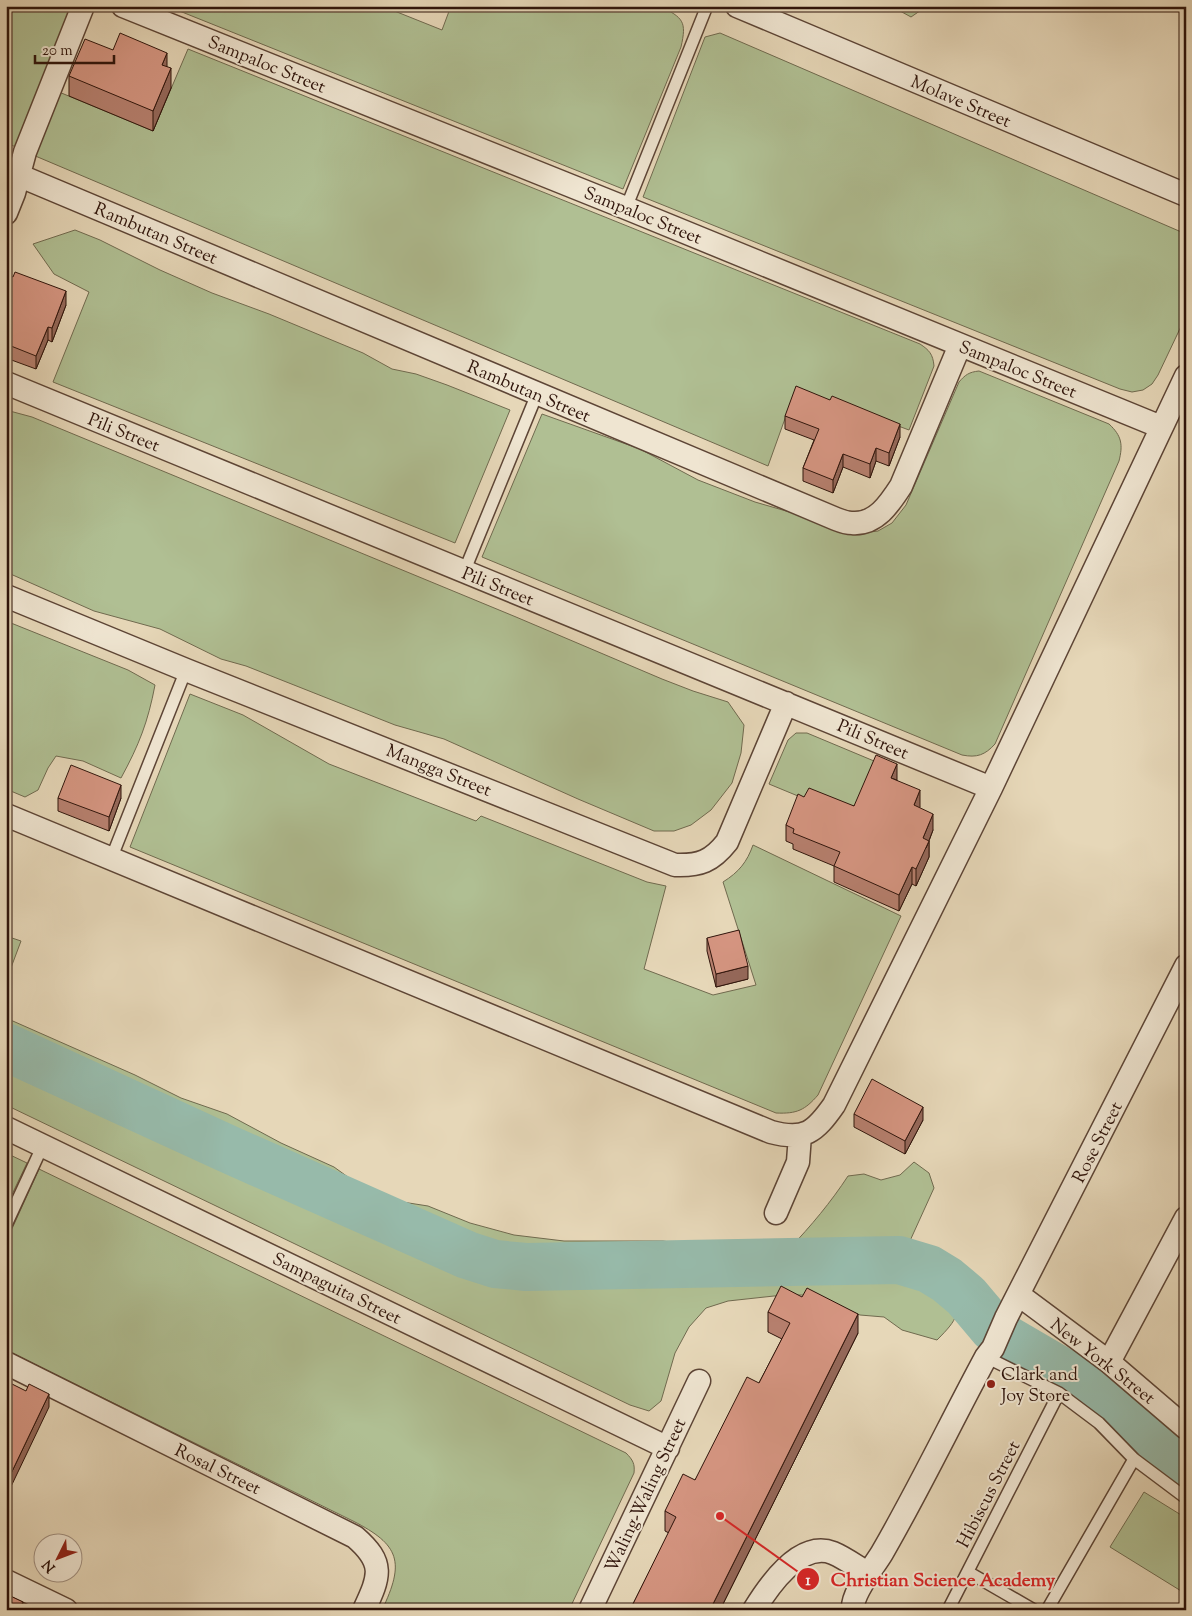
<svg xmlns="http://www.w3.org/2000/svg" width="1192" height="1616" font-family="'Sorts Mill Goudy',serif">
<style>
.green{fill:#b0bf93;stroke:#706a4f}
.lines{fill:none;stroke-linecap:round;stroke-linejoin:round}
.river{stroke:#97baaa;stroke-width:48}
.lane-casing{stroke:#5d4536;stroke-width:14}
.street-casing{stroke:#5d4536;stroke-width:25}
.lane{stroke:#efe5d1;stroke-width:11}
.street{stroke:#efe5d1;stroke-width:22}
.wall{fill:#b7806f;stroke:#2f140b}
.shaded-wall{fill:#95685a;stroke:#2f140b}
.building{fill:#d59581;stroke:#2f140b}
.poi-dot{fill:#8f2418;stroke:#efe5d1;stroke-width:2}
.labels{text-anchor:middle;stroke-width:4;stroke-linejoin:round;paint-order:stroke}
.street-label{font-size:18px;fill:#2f140b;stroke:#efe5d1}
.poi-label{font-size:18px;fill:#2f140b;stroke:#efe5d1;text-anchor:start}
.leader{fill:none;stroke:#d62828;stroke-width:2}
.callout-dot{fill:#d62828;stroke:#efe5d1;stroke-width:2}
.mark-label{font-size:15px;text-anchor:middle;font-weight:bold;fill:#fff}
.callout-label{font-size:19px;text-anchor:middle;font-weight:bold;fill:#d62828;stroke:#efe5d1;stroke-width:4;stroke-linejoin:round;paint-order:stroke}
</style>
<rect width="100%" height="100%" fill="#e6d7b8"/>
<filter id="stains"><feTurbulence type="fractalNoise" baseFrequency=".004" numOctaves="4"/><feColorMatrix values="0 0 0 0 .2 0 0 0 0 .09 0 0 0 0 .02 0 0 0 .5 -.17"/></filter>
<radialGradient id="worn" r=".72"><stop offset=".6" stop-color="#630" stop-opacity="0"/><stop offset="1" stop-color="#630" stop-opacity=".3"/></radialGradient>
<path class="green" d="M 6,6 L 69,6 L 72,12 L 16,147 L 6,143 Z
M 167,6 L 382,6 L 442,30 L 451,6 L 660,6 C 683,18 687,21 681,47 L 623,189 Z
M 891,6 L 927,6 L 911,17 Z
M 720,33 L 1186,234 L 1186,316 L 1158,375 L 1152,384 L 1143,390 L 1132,392 L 1120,389 L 643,197 L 705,37 Z
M 188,49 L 920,344 C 929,350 933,354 934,366 L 909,430 L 796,388 L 768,466 L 33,155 L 59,92 L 153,131 Z
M 75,230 L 100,240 L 160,270 L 212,293 L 269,314 L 363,353 L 392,369 L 416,374 L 447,385 L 510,410 L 455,543 L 53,382 L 89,292 L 54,274 L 33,244 Z
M 979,371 L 1109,424 C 1122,436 1123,445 1119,461 L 995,744 C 985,755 977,758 962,755 L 482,557 L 542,414 L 640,449 L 698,480 L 755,502 L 793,513 L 826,527 L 854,534 L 878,531 L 892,523 L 906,505 L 959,382 C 965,375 969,372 979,371 Z
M 6,410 L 32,417 L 516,617 L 662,679 L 693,691 L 728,702 L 744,725 L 741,753 L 732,783 L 711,810 L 691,825 L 674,831 L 654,831 L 578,799 L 444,739 L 395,725 L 246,666 L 221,659 L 160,629 L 94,611 L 6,572 Z
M 6,621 L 128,670 L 155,685 C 148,722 139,745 121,778 L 83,761 L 56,756 L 48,768 L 38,790 L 25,797 L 6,789 Z
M 190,694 L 243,715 L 329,764 L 476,821 L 481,816 L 647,882 L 666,886 L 644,969 L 713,995 L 756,985 L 723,882 C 739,872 747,862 753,845 L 901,916 L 818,1095 C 805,1110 797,1114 776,1113 L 130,847 Z
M 796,733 L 807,733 L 874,761 L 851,818 L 769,784 L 788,740 Z
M 6,936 L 21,941 L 6,981 Z
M 6,1018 L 135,1075 L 181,1098 L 227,1114 L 281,1143 L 334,1167 L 377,1198 L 428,1206 L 470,1223 L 514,1235 L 564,1241 L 663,1241 L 697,1246 L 767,1251 L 789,1249 C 811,1226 831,1202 848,1176 L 864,1174 L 881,1180 L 900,1175 L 914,1162 L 929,1173 L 934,1188 L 909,1243 L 933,1267 L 959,1285 C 957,1316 960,1317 937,1340 L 902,1330 L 884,1317 L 860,1315 L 816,1296 L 801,1295 L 774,1296 L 728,1301 L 706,1308 L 689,1327 L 675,1353 L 661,1401 L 649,1411 L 630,1405 L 6,1105 Z
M 6,1153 L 27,1163 L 6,1207 Z
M 39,1169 L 626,1453 C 633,1460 635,1464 634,1473 L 569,1610 L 382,1610 C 405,1562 400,1545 353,1521 L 6,1350 L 6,1242 Z
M 1144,1492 L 1186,1518 L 1186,1594 L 1110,1547 Z"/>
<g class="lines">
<path class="river" d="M 6,1047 L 228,1149 L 467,1255 L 495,1264 L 526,1267 L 899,1260 L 929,1269 L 947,1280 L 966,1296 L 993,1328 L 1006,1339 L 1090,1388 L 1186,1473"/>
<g class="lane-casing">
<path id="lane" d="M 626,208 L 707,6
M 464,572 L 537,394
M 111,859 L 186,670
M 6,1225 L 43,1145
M 986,1357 L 1059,1393 L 1099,1423 L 1134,1459 L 1186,1498
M 968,1572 L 1034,1610
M 948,1610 L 1059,1393
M 1047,1610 L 1134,1459"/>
</g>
<g class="street-casing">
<path id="street" d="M 123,6 L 626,208 L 1161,427
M 737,6 L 1186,195
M 6,170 L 836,519 C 841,521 847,523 852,523 C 876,525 890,503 901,486 L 960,345
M 6,213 L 14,193 L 25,152 L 83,6
M 6,383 L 991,788
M 6,596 L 186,670 L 675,865 C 700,866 712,861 727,842 L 786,703
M 6,815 L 771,1132 C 805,1141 815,1132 834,1105 L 991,788 L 1186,376
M 6,1128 L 668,1448
M 776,1213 L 798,1162 L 800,1135
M 1019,1295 L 1109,1362 L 1186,1428
M 1109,1362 L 1186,1218
M 6,1363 L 355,1537 C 385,1563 380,1576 364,1610
M 6,1581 L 66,1610
M 590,1610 L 699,1381
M 754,1610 C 768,1587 800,1540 833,1553 C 845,1558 857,1567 869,1574
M 853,1610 C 851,1594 873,1568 882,1553 C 919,1489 951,1422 986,1357 L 993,1348 L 1006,1318 L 1186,966"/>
</g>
<use href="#lane" class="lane"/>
<use href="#street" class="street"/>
</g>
<path class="wall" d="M 113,50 L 167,67 L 171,88 L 153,131 L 69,96 L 69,76 Z
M 6,274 L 66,305 L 52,342 L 48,340 L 36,369 L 6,358 Z
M 785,416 L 900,437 L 889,466 L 876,461 L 870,478 L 843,467 L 833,493 L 803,481 L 803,468 L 814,440 L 785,429 Z
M 897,780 L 920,807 L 919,808 L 933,830 L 929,841 L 929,857 L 916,886 L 912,884 L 899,911 L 834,882 L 834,866 L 793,849 L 793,844 L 786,841 L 786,825 L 804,797 L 854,806 Z
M 58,798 L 121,798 L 109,831 L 58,811 Z
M 707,938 L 748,979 L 716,987 L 707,951 Z
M 854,1114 L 923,1120 L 905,1154 L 854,1127 Z
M 768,1312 L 858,1333 L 720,1610 L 630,1610 L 669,1533 L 665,1531 L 665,1511 L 695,1480 L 759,1383 L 782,1339 L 768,1332 Z"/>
<path class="shaded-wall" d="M 167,53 L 167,73 L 162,65 Z
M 171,68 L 171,88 L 153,131 L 153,111 Z
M 66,291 L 66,305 L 52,342 L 52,328 Z
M 48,327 L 48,340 L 36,369 L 36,356 Z
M 900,424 L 900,437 L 889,466 L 889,453 Z
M 876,448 L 876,461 L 870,478 L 870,464 Z
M 843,454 L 843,467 L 833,493 L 833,480 Z
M 897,764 L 897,780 L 891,778 Z
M 121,785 L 121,798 L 109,831 L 109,817 Z
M 920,790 L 920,807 L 914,821 L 914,805 Z
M 933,814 L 933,830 L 926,848 L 929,841 L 929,857 L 916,886 L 916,869 L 923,838 Z
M 912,867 L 912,884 L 899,911 L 899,895 Z
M 748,966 L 748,979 L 716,987 L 716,974 Z
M 923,1107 L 923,1120 L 905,1154 L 905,1141 Z
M 858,1314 L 858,1333 L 720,1610 L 710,1610 Z
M 49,1394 L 49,1407 L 6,1497 L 6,1484 Z
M 23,1602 L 23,1610 L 19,1610 Z"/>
<path class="building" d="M 120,33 L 167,53 L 162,65 L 171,68 L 153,111 L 69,76 L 85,39 L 113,50 Z
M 15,272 L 66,291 L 52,328 L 48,327 L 36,356 L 6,344 L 6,274 L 13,277 Z
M 796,386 L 830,400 L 832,396 L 900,424 L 889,453 L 876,448 L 870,464 L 843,454 L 833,480 L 803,468 L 819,429 L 785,416 Z
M 876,755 L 897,764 L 891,778 L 920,790 L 914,805 L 933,814 L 923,838 L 929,841 L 916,869 L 912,867 L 899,895 L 834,866 L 840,852 L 793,833 L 794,829 L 786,825 L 798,794 L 804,797 L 809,788 L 854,806 Z
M 71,765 L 121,785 L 109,817 L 58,798 Z
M 739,930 L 748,966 L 716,974 L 707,938 Z
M 872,1079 L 923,1107 L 905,1141 L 854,1114 Z
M 781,1286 L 802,1297 L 807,1288 L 858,1314 L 710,1610 L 630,1610 L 676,1517 L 665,1511 L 683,1474 L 695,1480 L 747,1377 L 759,1383 L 790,1323 L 768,1312 Z
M 6,1381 L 26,1391 L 29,1384 L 49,1394 L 6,1484 Z
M 6,1594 L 23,1602 L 19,1610 L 6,1610 Z"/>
<circle class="poi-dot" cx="991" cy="1384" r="5"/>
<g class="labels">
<g class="street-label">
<text transform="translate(267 64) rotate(22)" y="6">Sampaloc Street</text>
<text transform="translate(961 101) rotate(23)" y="6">Molave Street</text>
<text transform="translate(643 215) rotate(22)" y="6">Sampaloc Street</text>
<text transform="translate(156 233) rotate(23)" y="6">Rambutan Street</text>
<text transform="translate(1018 369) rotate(22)" y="6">Sampaloc Street</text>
<text transform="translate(529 391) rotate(23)" y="6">Rambutan Street</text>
<text transform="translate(124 432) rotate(22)" y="6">Pili Street</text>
<text transform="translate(498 586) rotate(22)" y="6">Pili Street</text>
<text transform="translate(873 739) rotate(23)" y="6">Pili Street</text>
<text transform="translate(439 770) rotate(22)" y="6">Mangga Street</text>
<text transform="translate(1097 1142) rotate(-63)" y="6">Rose Street</text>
<text transform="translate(337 1288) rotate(26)" y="6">Sampaguita Street</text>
<text transform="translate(1103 1361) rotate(38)" y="6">New York Street</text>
<text transform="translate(218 1469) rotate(26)" y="6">Rosal Street</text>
<text transform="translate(988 1494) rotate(-63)" y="6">Hibiscus Street</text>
<text transform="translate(645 1495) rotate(-65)" y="6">Waling-Waling Street</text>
</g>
<g class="poi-label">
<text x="1001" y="1380">Clark and<tspan x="1001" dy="21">Joy Store</tspan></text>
</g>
</g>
<path class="leader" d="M720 1516L808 1579"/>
<g class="callout-dot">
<circle cx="720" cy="1516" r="5"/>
<circle cx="808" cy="1579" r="12"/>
</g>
<g class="mark-label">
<text x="808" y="1585">1</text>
</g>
<g class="callout-label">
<text x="943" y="1586">Christian Science Academy</text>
</g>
<rect width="1192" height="1616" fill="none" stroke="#e6d7b8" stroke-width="25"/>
<rect x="8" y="8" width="1177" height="1601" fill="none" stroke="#2f140b" stroke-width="2.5"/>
<rect x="12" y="12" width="1167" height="1591" fill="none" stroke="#2f140b"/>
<g transform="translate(58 1558) rotate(228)"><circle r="24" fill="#efe5d1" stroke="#a29182"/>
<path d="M0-4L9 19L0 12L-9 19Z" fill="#8f2418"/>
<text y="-8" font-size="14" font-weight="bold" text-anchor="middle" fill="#2f140b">N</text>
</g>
<path d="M35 55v8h79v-8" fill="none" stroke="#2f140b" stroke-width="2.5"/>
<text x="42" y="55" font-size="15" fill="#2f140b" stroke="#efe5d1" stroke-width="4" paint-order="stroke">20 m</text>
<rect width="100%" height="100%" filter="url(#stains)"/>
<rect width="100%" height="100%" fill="url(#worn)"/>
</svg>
